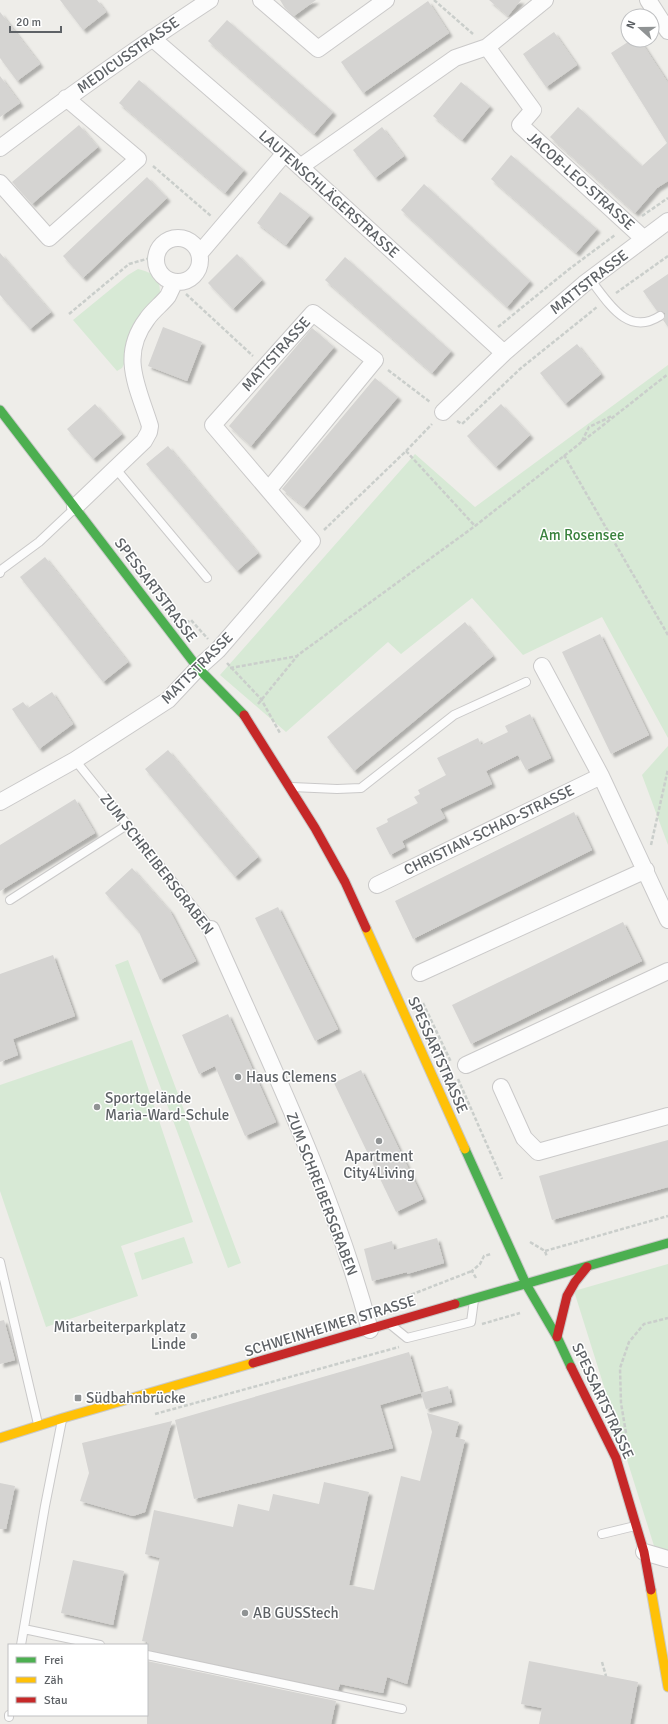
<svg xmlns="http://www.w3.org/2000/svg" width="668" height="1724" font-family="Signika,sans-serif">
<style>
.green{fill:#d7e9d5}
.building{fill:#d5d4d2;filter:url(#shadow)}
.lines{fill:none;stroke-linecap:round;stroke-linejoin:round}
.lane-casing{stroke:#cac9c9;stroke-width:10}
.street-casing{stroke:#cac9c9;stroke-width:18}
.fast-casing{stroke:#c9c9c9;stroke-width:11}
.slow-casing{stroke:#c9c9c9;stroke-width:11}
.jam-casing{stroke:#c9c9c9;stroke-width:11}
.path{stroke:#cacecb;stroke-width:2.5;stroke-dasharray:4 2;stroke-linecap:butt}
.lane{stroke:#fcfcfc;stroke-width:8}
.street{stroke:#fcfcfc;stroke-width:16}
.fast{stroke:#4caf50;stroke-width:9}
.slow{stroke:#ffc107;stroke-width:9}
.jam{stroke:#c62828;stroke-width:9}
.poi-dot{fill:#909394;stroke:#fff;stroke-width:1.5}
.labels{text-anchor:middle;stroke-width:3;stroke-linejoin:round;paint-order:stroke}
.street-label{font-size:15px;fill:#5e6266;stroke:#fff}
.park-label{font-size:15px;fill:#39823d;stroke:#fff}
.poi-label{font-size:15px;fill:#5e6266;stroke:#fff;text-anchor:start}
</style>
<defs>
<filter id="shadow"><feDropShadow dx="3.5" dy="3.5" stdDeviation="1" flood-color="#0004"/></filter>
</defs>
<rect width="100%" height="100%" fill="#eeede9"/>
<path class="green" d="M 138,269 C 154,273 161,278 160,296 L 122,368 L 117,371 L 73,320 L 128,275 Z
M 668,365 L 668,738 L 602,617 L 523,655 L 472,598 L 401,654 L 388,642 L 286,732 L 220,675 L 415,454 L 475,507 Z
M 668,746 L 668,845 L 642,775 Z
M 128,960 L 241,1263 L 228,1268 L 115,965 Z
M 132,1040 L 193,1222 L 121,1246 L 138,1296 L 46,1327 L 0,1191 L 0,1085 Z
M 184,1237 L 193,1263 L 142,1280 L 134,1253 Z
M 668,1264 L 668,1552 L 655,1549 L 574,1291 Z"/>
<path class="building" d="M 60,0 L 97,0 L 106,12 L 83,30 Z
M 280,0 L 316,0 L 294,16 L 285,8 Z
M 489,0 L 521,0 L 508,16 Z
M 428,1 L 449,33 L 363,93 L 341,62 Z
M 0,12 L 40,64 L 17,81 L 0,58 Z
M 227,20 L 333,112 L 314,134 L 208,41 Z
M 554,32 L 577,65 L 546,87 L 523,54 Z
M 631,40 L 640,40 L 668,83 L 668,181 L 657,188 L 635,213 L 550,137 L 578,107 L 642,166 L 667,143 L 611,53 Z
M 0,76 L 20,103 L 0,117 Z
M 139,80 L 244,170 L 225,193 L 119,103 Z
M 461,82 L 490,106 L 462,140 L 433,116 Z
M 79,125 L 98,147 L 32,204 L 12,182 Z
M 382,127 L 404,156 L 375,178 L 353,150 Z
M 511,155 L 597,229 L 576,253 L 491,179 Z
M 147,177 L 167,198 L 83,278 L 63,256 Z
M 424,184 L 530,281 L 507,307 L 401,210 Z
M 280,192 L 310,215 L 286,245 L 257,223 Z
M 0,253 L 51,312 L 30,329 L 0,295 Z
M 237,254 L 262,280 L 233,309 L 208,283 Z
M 345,257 L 451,351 L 432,373 L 325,280 Z
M 668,274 L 668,327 L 663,320 L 665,317 L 665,313 L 661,311 L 657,311 L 643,291 Z
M 163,327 L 202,342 L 187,381 L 148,366 Z
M 312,328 L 334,347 L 251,446 L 229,426 Z
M 577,344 L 601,374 L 565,404 L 540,373 Z
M 375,378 L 398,397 L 304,507 L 282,489 Z
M 95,404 L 122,434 L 93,459 L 67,429 Z
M 501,404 L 530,435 L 496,467 L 467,436 Z
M 168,446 L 258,553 L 237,571 L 146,464 Z
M 45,557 L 128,662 L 103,682 L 20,577 Z
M 465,622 L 493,656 L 354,771 L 327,737 Z
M 600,634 L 649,735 L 611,754 L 562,652 Z
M 52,692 L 73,724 L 39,749 L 12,709 L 23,702 L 28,708 Z
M 530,714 L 551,758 L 526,770 L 518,755 L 486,771 L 492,784 L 440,809 L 445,818 L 402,841 L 405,847 L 390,855 L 376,828 L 388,822 L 387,819 L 418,803 L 414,797 L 420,794 L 418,790 L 446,775 L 437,758 L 478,738 L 481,745 L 508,732 L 505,726 Z
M 168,750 L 258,857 L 235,877 L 145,769 Z
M 75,799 L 95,833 L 0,891 L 0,845 Z
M 574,812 L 592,850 L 413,939 L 395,901 Z
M 132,868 L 170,911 L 196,961 L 160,980 L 139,932 L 105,893 Z
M 278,907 L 338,1029 L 315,1041 L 255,918 Z
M 623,922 L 642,961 L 471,1044 L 452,1005 Z
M 53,955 L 75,1016 L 13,1039 L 18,1055 L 0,1062 L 0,974 Z
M 228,1014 L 276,1122 L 245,1136 L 215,1066 L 199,1074 L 182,1035 Z
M 361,1070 L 423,1199 L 396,1212 L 334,1083 Z
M 668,1140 L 668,1187 L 552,1220 L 539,1176 Z
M 437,1238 L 444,1263 L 407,1274 L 407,1272 L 372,1281 L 364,1249 L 392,1241 L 394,1250 Z
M 4,1320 L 15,1360 L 0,1364 L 0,1321 Z
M 409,1352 L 421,1393 L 380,1405 L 393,1448 L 194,1499 L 175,1420 Z
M 448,1386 L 452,1402 L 426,1409 L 421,1393 Z
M 427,1413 L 459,1422 L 455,1437 L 465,1440 L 407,1684 L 387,1677 L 383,1693 L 340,1684 L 338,1690 L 147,1650 L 147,1642 L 142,1641 L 160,1558 L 145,1554 L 154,1510 L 233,1527 L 238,1504 L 269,1511 L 273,1494 L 319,1504 L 324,1482 L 369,1492 L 349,1585 L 374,1590 L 401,1476 L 420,1481 L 432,1432 Z
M 172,1421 L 145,1512 L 133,1516 L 80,1501 L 89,1473 L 82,1443 Z
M 0,1483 L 15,1486 L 6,1529 L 0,1529 Z
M 73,1560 L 124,1571 L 113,1625 L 61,1613 Z
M 147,1661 L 336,1701 L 331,1724 L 147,1724 Z
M 529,1661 L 638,1682 L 630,1724 L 539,1724 L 542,1708 L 521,1704 Z"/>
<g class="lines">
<g class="lane-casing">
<path id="lane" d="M 590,279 C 608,302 627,337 660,316
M 116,469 L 207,578
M 0,573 L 1,570 L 39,542 L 75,508
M 75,760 L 211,929
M 292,787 L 337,789 L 361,788 L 454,715 L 526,682
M 10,900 L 127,825
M 0,1262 L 38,1424
M 391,1325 L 407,1338 L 471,1322 L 474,1300
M 602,1534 L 635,1526
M 24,1629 L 100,1645
M 21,1645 L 45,1506 L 62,1420
M 147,1655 L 402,1709
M 9,1717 L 9,1715"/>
</g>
<g class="street-casing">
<path id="street" d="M 261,0 L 318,49 L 386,0
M 648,0 L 668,31
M 152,38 L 285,153 L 504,353
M 487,47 L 533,110 L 520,125 L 644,239
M 0,148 C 69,96 138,47 210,0
M 300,167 L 455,58 L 487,47 L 545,0
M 0,183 L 49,238 L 138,159 L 66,98
M156 260a22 22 0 1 1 44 0a22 22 0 1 1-44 0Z
M 199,254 L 285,153
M 443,412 L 504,353 L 584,284 L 668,221
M 75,507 L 144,441 L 149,432 L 150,426 C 138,387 119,356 147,319 C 153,310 162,304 168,296 C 170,292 172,287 175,282
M 542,666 L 601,776 L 668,920
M 0,802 L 75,760 L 168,700 L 198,668 L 218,650 L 312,541 L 213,425 L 313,313 L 375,360 L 269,489
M 377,885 L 601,776
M 211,929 C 269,1060 333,1191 370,1330
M 420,973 L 646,870
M 466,1065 L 668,971
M 501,1087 L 524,1138 L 538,1152 L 668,1116
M 644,1552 L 668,1559"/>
</g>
<g class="fast-casing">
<path id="fast" d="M 0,410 L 198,668 L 244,715
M 465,1149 L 526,1284 L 557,1337 L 571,1367
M 455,1304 L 668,1243"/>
</g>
<g class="slow-casing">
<path id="slow" d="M 366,928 L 465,1149
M 0,1438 L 63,1418 L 253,1363
M 651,1590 L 668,1687"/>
</g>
<g class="jam-casing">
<path id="jam" d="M 244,715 L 315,828 L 345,882 L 366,928
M 557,1337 L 567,1296 L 575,1282 L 587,1267
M 253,1363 L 455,1304
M 571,1367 L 616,1458 L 644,1552 L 651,1590"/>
</g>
<path class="path" d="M 434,0 L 473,34
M 153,166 L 211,216
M 642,216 L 668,198
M 616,293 L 668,256
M 186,294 L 253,356
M 69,314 L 129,264 L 157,256
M 498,327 L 568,270 L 615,235
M 388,370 L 430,402
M 457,421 L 462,424 L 520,369 L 597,307
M 582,441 L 589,427 L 612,416
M 406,451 L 475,526
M 564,455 L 668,635
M 324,530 L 406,451 L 432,424
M 186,623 L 191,620 L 208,639
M 227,663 L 261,699 L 280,733
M 230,668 L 298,656
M 258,704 L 298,655 L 475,526 L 668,374
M 651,845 L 668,769
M 423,1003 L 451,1062
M 458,1079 L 502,1179
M 530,1242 L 545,1251 L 547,1257
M 545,1251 L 668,1216
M 476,1278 L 472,1271 L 480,1264 L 484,1256 L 491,1254
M 400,1299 L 472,1271
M 482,1324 L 520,1313
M 155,1414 L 399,1347
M 626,1433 L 621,1403 L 620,1368 L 629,1342 L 644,1324 L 668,1318
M 602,1662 L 606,1676"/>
<use href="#lane" class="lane"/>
<use href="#street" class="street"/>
<use href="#fast" class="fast"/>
<use href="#slow" class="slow"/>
<use href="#jam" class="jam"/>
</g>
<g class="poi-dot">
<circle cx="238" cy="1077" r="4"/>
<circle cx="97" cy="1107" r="4"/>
<circle cx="379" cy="1141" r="4"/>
<circle cx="194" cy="1336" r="4"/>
<rect x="74" y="1394" width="8" height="8" rx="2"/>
<circle cx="245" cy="1613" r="4"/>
</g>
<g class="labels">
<g class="street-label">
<text transform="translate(128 55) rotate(-35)" y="5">MEDICUSSTRASSE</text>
<text transform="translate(581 181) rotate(42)" y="5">JACOB-LEO-STRASSE</text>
<text transform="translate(329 194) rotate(42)" y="5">LAUTENSCHLÄGERSTRASSE</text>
<text transform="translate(589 282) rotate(-38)" y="5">MATTSTRASSE</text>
<text transform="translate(276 354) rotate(-48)" y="5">MATTSTRASSE</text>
<text transform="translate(156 590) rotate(53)" y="5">SPESSARTSTRASSE</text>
<text transform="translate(197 668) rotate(-45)" y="5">MATTSTRASSE</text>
<text transform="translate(489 830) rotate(-26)" y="5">CHRISTIAN-SCHAD-STRASSE</text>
<text transform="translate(157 864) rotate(52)" y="5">ZUM SCHREIBERSGRABEN</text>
<text transform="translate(438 1055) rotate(66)" y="5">SPESSARTSTRASSE</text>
<text transform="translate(322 1194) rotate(69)" y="5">ZUM SCHREIBERSGRABEN</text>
<text transform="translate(330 1326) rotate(-17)" y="5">SCHWEINHEIMER STRASSE</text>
<text transform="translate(603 1401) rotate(65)" y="5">SPESSARTSTRASSE</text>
</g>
<g class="park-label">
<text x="582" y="540">Am Rosensee</text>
</g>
<g class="poi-label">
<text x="246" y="1082">Haus Clemens</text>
<text x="105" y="1103">Sportgelände<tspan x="105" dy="17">Maria-Ward-Schule</tspan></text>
<text x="379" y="1161" text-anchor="middle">Apartment<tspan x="379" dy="17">City4Living</tspan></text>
<text x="186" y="1332" text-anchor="end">Mitarbeiterparkplatz<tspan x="186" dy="17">Linde</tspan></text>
<text x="86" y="1403">Südbahnbrücke</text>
<text x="253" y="1618">AB GUSStech</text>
</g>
</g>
<rect x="8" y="1644" width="140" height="72" fill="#ffffff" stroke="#bfc0c2"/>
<rect x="16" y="1657" width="20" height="6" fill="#4caf50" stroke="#bfc0c2"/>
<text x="44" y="1664" font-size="12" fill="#5e6266">Frei</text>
<rect x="16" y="1677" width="20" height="6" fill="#ffc107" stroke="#bfc0c2"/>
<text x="44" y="1684" font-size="12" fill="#5e6266">Zäh</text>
<rect x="16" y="1697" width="20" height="6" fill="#c62828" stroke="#bfc0c2"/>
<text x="44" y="1704" font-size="12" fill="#5e6266">Stau</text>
<g transform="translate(640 28) rotate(291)"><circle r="19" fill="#ffffff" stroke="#bfc0c2"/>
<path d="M0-3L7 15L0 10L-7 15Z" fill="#909394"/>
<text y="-6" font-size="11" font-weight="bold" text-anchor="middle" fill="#5e6266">N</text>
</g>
<path d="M10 26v6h51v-6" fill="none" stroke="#5e6266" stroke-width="2"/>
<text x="16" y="26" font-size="12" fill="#5e6266" stroke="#ffffff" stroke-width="3" paint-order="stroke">20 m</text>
</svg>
